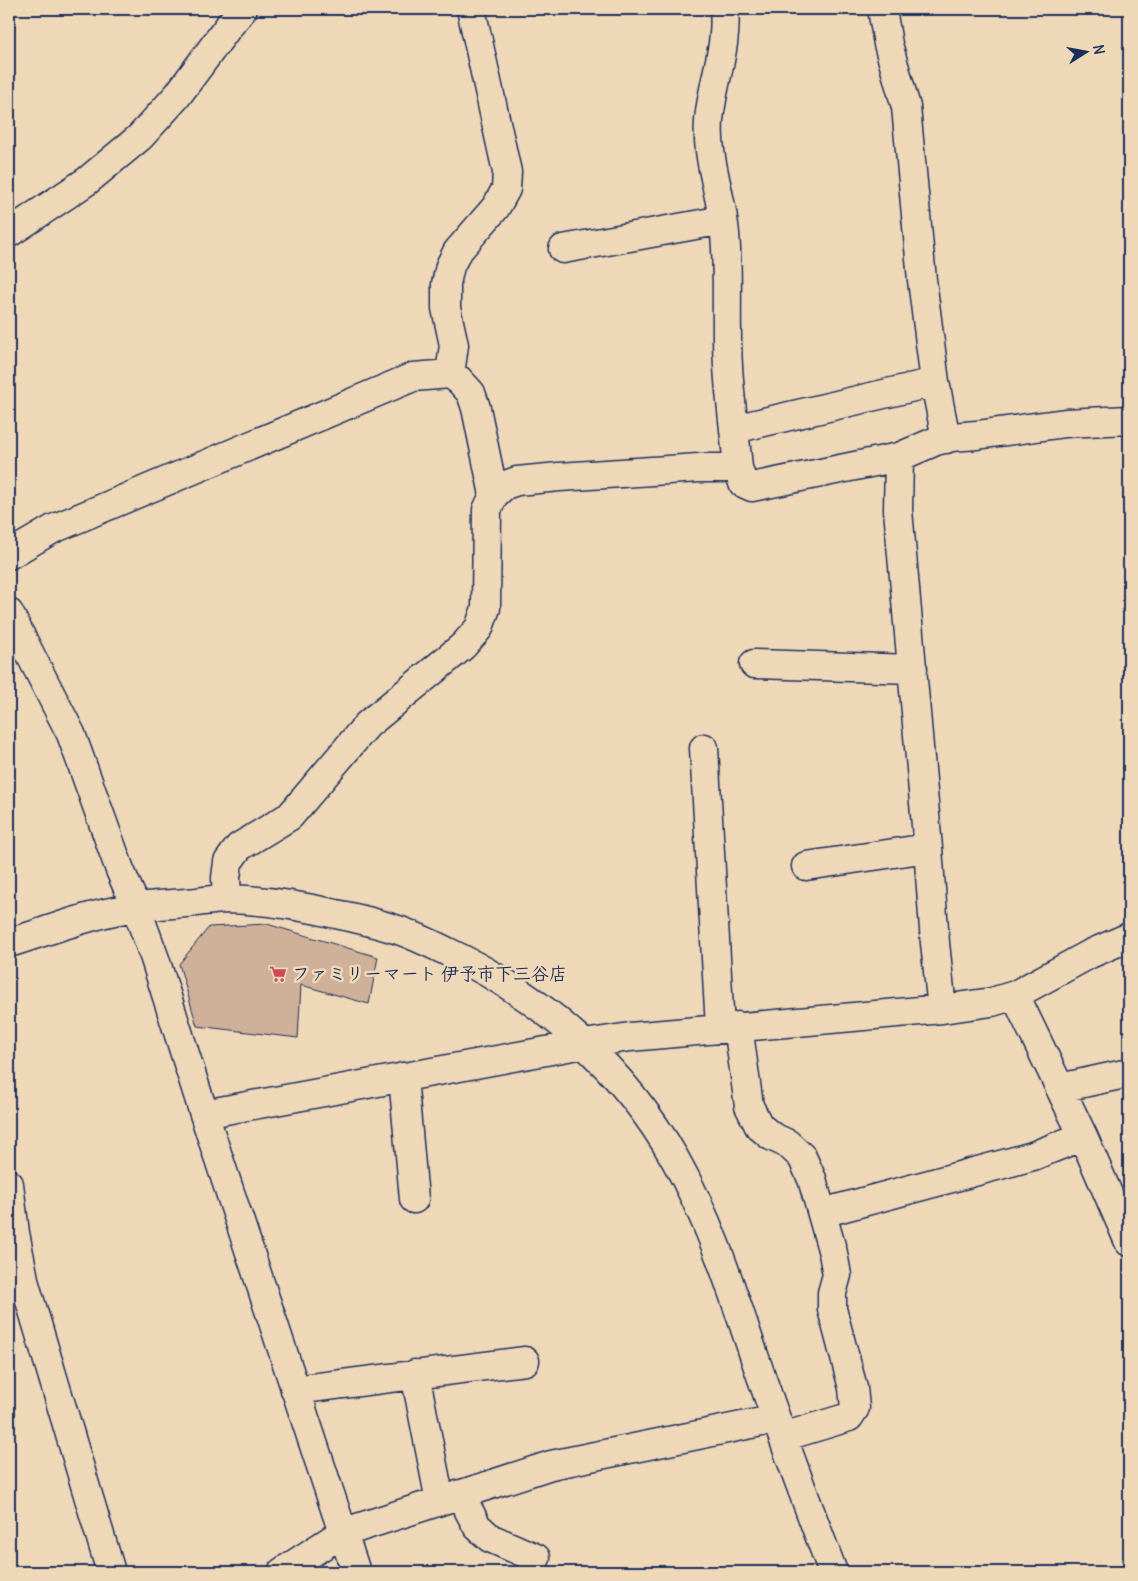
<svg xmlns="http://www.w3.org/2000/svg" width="1138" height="1581" font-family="Delius,'Klee One',sans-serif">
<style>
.building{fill:#cfb099;stroke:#1b2f5e}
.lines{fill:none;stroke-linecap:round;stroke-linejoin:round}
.minor-casing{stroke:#1b2f5e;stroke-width:31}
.minor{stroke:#efd8b8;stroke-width:28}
.labels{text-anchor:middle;stroke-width:5;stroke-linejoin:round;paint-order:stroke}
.poi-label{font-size:18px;font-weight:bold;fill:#1b2f5e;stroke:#efd8b8;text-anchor:start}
</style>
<rect width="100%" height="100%" fill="#efd8b8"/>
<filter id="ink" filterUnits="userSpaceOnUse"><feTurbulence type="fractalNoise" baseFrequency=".02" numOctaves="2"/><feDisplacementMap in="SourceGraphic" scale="10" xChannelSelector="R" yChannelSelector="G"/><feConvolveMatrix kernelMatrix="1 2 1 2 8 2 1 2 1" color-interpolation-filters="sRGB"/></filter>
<g filter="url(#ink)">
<path class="building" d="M 267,924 L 378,957 L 369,1004 L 301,985 L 298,1038 L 197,1026 L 179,964 L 209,927 Z"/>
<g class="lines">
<g class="minor-casing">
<path id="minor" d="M 724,9 C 728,47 712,83 709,121 C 706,159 722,196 725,234 C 729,278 725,322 728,366 C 730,400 735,434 738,468 L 743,483 L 752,487 L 899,457 L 936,441 L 951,437 L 977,435 L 1065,423 L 1129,420
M 882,9 L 888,44 L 906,107 L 922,280 L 935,382 L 946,439
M 9,233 L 87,181 L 140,137 L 177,96 L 228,27 L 243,9
M 563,249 L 723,220
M 450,374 L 454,345 L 446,308 L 446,284 L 450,266 L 457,252 L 496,207 L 506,189 L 507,172 L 471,9
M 734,429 L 935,382
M 899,457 L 898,510 L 928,848 L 935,943 L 942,1009
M 9,555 L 53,529 L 413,377 L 450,374 L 459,380 L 471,393 L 476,408 L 494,495
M 9,613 L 71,734 L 120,870 L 136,907 L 155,959 L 204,1114 L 356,1572
M 754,664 L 913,669
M 704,748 L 720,1028
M 806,866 L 928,848
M 227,899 L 226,878 L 228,862 L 239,847 L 290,816 L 367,725 L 463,646 L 479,628 L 486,608 L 487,510 L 494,495 L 505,485 L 517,481 L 559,477 L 699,468 L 738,468
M 9,943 C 51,930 93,913 137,907 C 153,905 170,904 186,903 C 200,902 214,899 228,899 C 264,900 301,906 336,914 C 356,918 376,923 395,929 C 414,935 432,944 450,953 C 543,997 624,1069 675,1159 C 713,1226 735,1300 760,1373 C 783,1440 808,1506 833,1572
M 1015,995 L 1083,1136 L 1129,1242
M 738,1026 L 749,1106 L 759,1126 L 771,1136 L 788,1144 L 802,1157 L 812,1179 L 833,1253 L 837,1275 L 832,1293 L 832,1309 L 853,1388 L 855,1408 L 849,1417 L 783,1437
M 403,1077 L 414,1199
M 1060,1088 L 1129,1073
M 204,1114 L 584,1044 L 630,1037 L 942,1009 L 992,1002 L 1015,995 L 1090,954 L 1129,937
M 9,1184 L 15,1233 L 25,1284 L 111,1572
M 822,1213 L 1033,1156 L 1083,1136
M 415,1374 L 440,1501
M 295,1390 L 525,1361
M 460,1494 L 477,1526 L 490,1538 L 536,1558
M 282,1572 L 342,1533 L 551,1465 L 776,1419"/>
</g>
<use href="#minor" class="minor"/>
</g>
</g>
<defs>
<g id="supermarket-bare" transform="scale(1.35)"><path d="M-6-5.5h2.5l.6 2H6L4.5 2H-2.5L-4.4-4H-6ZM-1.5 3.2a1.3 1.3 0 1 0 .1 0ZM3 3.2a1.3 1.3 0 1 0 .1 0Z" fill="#d1495b" stroke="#efd8b8" stroke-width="2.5" paint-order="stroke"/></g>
</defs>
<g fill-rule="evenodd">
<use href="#supermarket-bare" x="278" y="974"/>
</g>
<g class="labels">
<g class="poi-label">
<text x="292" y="980">ファミリーマート 伊予市下三谷店</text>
</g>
</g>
<rect width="1138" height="1581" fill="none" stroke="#efd8b8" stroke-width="30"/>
<rect x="15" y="15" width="1108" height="1551" fill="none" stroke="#1b2f5e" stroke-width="2" filter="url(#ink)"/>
<g transform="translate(1086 52) rotate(79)" stroke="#efd8b8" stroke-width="4" paint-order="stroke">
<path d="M0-4L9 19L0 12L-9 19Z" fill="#1b2f5e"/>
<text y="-8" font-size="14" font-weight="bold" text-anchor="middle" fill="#1b2f5e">N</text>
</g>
</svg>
